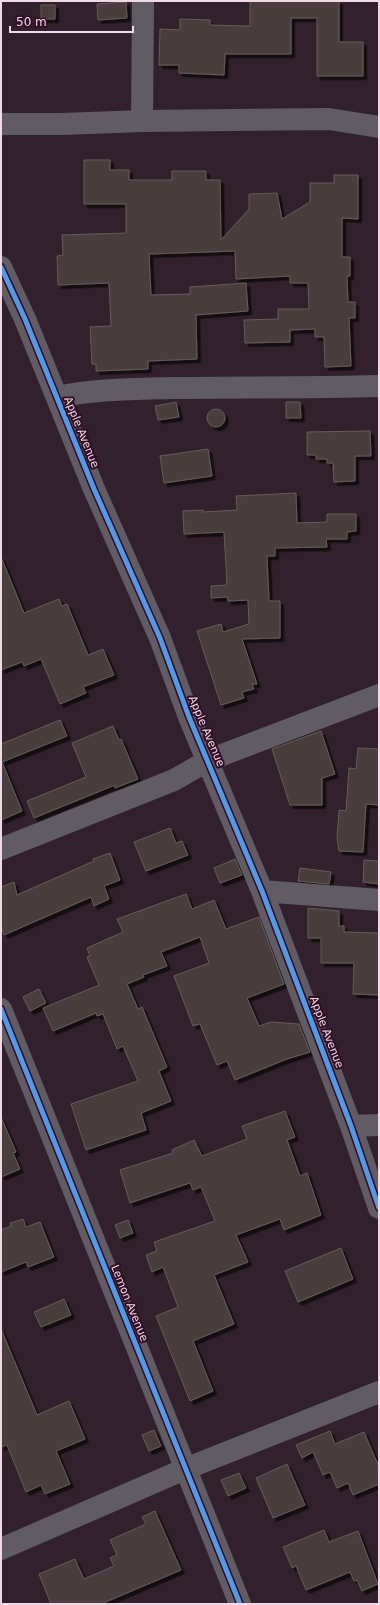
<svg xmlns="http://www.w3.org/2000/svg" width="380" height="1605" font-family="'DejaVu Sans',sans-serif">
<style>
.building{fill:#483e3c;stroke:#665c59;filter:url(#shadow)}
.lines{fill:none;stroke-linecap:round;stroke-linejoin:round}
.minor{stroke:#615c64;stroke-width:22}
.cycleway-casing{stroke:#300e25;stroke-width:8}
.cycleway{stroke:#5399e6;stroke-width:5}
.labels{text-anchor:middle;stroke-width:4;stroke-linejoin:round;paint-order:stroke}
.street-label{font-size:11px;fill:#f1d9e8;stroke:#300e25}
</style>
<defs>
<filter id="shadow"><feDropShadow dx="3.5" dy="3.5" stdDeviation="0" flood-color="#0009"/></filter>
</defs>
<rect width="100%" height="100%" fill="#32202c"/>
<path class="building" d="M 250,1 L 339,1 L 339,42 L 363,42 L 363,76 L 317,76 L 317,18 L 291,18 L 291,54 L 225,54 L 224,75 L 179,73 L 179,65 L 159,65 L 160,29 L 180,30 L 180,19 L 210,20 L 210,25 L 250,26 Z
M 126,2 L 127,18 L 98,20 L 97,4 Z
M 41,5 L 55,5 L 55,19 L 41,19 Z
M 84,160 L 110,160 L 110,170 L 129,170 L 129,180 L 172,180 L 172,171 L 206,171 L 206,180 L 220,180 L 221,240 L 249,209 L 249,194 L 277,193 L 282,219 L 310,202 L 310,183 L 334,183 L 334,175 L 358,175 L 358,219 L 342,218 L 342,257 L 350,257 L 350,276 L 347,276 L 348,302 L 355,302 L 355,318 L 349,318 L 351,366 L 325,367 L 324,337 L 315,337 L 315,329 L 290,330 L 290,342 L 245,343 L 244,320 L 278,319 L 278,309 L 309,309 L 308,283 L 290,283 L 290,276 L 236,279 L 235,251 L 149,254 L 151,295 L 190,294 L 190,287 L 246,283 L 248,311 L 196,315 L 197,359 L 148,361 L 148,369 L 96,371 L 96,364 L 92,364 L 90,327 L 111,326 L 109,283 L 58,285 L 57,256 L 63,255 L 62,235 L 126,233 L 126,204 L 84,204 Z
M 176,402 L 179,417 L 158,420 L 155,406 Z
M 286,402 L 300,402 L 301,418 L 286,418 Z
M207 418a9 9 0 1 1 18 0a9 9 0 1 1-18 0Z
M 370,431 L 371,456 L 355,456 L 355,481 L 334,482 L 333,463 L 327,463 L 327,459 L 316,459 L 316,455 L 307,455 L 307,432 Z
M 208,449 L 212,476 L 164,483 L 160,456 Z
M 296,493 L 297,523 L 327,522 L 327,514 L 356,514 L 356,531 L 347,532 L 347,539 L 326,539 L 327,547 L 275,548 L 275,556 L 267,556 L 269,601 L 280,601 L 280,638 L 242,639 L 257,684 L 252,684 L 254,689 L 242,692 L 244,698 L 221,705 L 197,631 L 221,624 L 223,632 L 249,624 L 248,600 L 228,601 L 227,597 L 211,598 L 211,586 L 227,585 L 224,532 L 184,534 L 183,511 L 203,510 L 203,512 L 237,510 L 236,496 Z
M 1,557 L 24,613 L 59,599 L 62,606 L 67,604 L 88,655 L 103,649 L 114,675 L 83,687 L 86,693 L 60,704 L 41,659 L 24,666 L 22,662 L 1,670 Z
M 60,720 L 67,736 L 2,762 L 22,811 L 1,820 L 1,744 Z
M 113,726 L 119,740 L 121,739 L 138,779 L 115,788 L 115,785 L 34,818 L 27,801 L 86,777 L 72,743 Z
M 321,731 L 335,774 L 322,778 L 322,805 L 290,805 L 272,749 Z
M 358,748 L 379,749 L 379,805 L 366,804 L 363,852 L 339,851 L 337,838 L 339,810 L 346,811 L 349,768 L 356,769 Z
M 170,828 L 176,843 L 182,841 L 188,855 L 146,871 L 134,842 Z
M 110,853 L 120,880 L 104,886 L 109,899 L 94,906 L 91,897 L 4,935 L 1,925 L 1,887 L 14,882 L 17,895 L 94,861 L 93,859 Z
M 235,859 L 242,875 L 220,883 L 214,868 Z
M 364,860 L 379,861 L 379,884 L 363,882 Z
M 300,868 L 331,872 L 329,884 L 298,881 Z
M 186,894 L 192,909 L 214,900 L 226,929 L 259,917 L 284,984 L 247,998 L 259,1026 L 271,1022 L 299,1024 L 310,1052 L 287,1059 L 235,1080 L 227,1061 L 217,1065 L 200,1024 L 193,1026 L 174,976 L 209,963 L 200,937 L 161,952 L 167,966 L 143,975 L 144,977 L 127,984 L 138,1009 L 142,1007 L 167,1067 L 159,1071 L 171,1101 L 141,1113 L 146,1130 L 86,1150 L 71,1104 L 138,1081 L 123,1046 L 117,1049 L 103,1014 L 97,1016 L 96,1013 L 53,1031 L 43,1008 L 99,985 L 87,957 L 90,956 L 87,948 L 123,932 L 117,919 Z
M 308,908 L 339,911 L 339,926 L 344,926 L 344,932 L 379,933 L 379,995 L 353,994 L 354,963 L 321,963 L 321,938 L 308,938 Z
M 39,989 L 46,1003 L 30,1011 L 23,997 Z
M 285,1111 L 295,1137 L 287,1140 L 300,1176 L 307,1173 L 321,1215 L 284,1230 L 280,1219 L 236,1235 L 248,1262 L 214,1275 L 234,1324 L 193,1341 L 213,1391 L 190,1401 L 156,1316 L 178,1307 L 163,1267 L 152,1272 L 146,1255 L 157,1251 L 154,1242 L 215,1221 L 201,1187 L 193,1190 L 190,1183 L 130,1203 L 120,1170 L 173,1153 L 172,1150 L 194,1140 L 202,1156 L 247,1139 L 242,1126 Z
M 1,1117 L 16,1152 L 13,1153 L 20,1169 L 1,1177 Z
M 23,1219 L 26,1227 L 40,1222 L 54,1257 L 28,1267 L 26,1262 L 1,1272 L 1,1230 L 11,1226 L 10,1223 Z
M 128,1220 L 133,1233 L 120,1238 L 115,1225 Z
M 341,1248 L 353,1279 L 298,1302 L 285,1271 Z
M 64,1299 L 71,1315 L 41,1327 L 34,1312 Z
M 1,1329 L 37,1415 L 69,1401 L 85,1439 L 56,1451 L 70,1484 L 45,1494 L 41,1485 L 26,1492 L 7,1445 L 1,1447 Z
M 154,1430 L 161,1446 L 149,1451 L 142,1435 Z
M 330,1431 L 335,1444 L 364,1432 L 379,1467 L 379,1484 L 353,1495 L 348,1483 L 337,1488 L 330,1472 L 323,1475 L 313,1452 L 302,1458 L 296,1445 Z
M 287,1464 L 305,1505 L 273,1518 L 256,1478 Z
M 239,1473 L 246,1488 L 228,1496 L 221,1480 Z
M 155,1511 L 181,1570 L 101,1604 L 51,1604 L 39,1574 L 75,1559 L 84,1579 L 114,1566 L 110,1558 L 117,1555 L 110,1540 L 146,1524 L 142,1517 Z
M 324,1530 L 329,1542 L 358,1531 L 378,1584 L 362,1591 L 357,1580 L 354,1581 L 350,1572 L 306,1590 L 296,1566 L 292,1568 L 283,1547 Z"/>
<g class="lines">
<path class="minor" d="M 142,121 L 143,1
M 1,124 L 62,124 L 142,121 L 329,119 L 379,127
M 1,267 L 25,319 L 94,489 L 160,638 L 189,717 L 262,891 L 351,1126 L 379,1208
M 57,397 C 95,389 134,389 172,388 C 241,387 310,388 379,386
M 1,849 L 174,780 L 209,760 L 379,695
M 262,891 L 379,900
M 1,1009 L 240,1604
M 351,1126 L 379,1125
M 1,1549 L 185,1469 L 379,1392"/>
<g class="cycleway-casing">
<path id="cycleway" d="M 1,267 L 25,319 L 94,489 L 160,638 L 189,717 L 262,891 L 351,1126 L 379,1208
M 1,1009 L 240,1604"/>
</g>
<use href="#cycleway" class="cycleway"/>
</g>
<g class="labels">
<g class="street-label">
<text transform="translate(82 432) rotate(68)" y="4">Apple Avenue</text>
<text transform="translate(207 731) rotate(67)" y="4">Apple Avenue</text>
<text transform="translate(327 1032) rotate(69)" y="4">Apple Avenue</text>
<text transform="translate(130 1303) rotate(68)" y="4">Lemon Avenue</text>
</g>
</g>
<rect width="380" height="1605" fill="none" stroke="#f1d9e8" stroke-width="4"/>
<path d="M10 26v6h123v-6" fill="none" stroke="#f1d9e8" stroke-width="2"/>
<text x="16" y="26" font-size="12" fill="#f1d9e8" stroke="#300e25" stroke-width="3" paint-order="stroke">50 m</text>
</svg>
